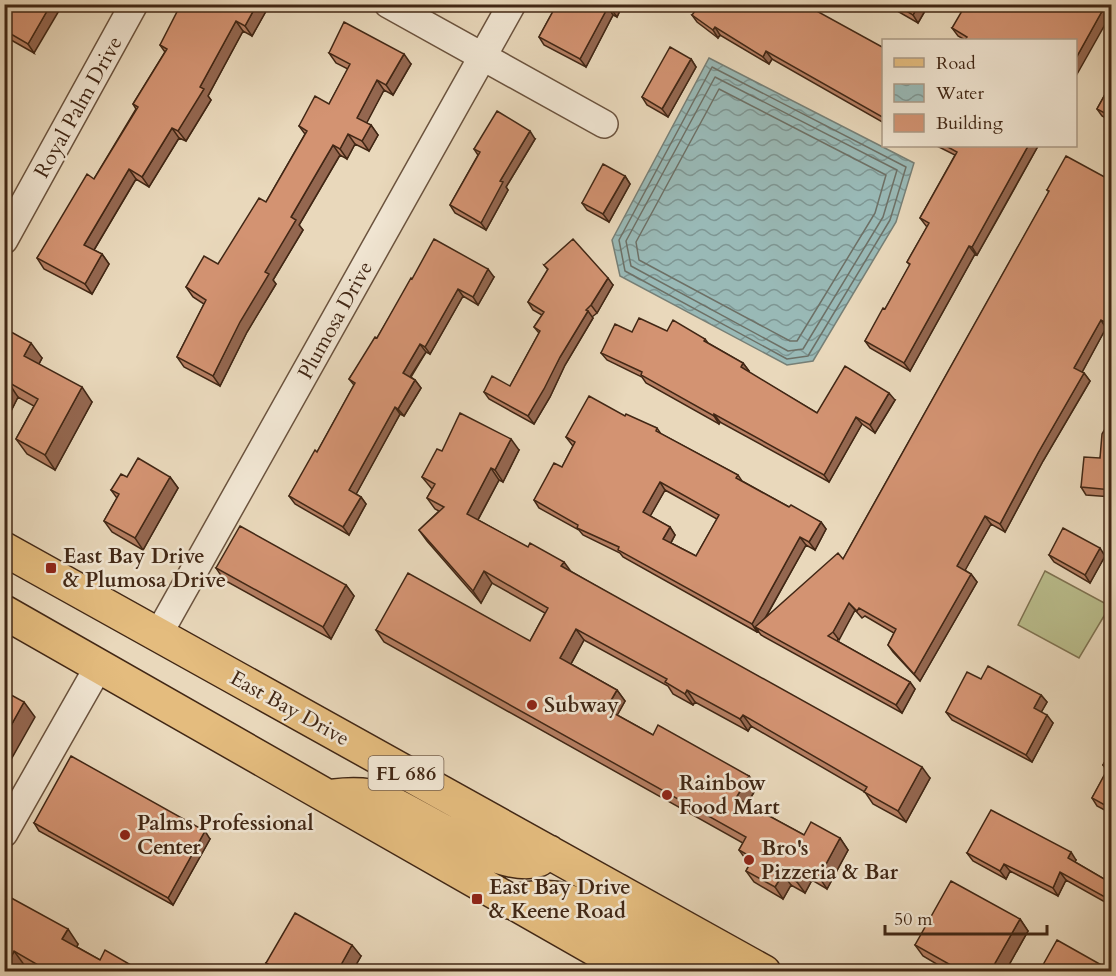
<svg xmlns="http://www.w3.org/2000/svg" width="1116" height="976" font-family="Cardo,serif">
<style>
.park{fill:#babe8d;stroke:#7e7251;stroke-width:1.5}
.water{fill:url(#water-waves);stroke:#767f76;stroke-width:1.5}
.lines{fill:none;stroke-linecap:round;stroke-linejoin:round}
.shore{stroke:#6d7066;stroke-width:1.5}
.minor-casing{stroke:#6b533e;stroke-width:30}
.major-casing{stroke:#412715;stroke-width:36}
.minor{stroke:#f1e6d3;stroke-width:27}
.major{stroke:#e4bc7e;stroke-width:33}
.wall{fill:#b57e62;stroke:#412715;stroke-width:1.5;fill-rule:evenodd}
.shaded-wall{fill:#946750;stroke:#412715;stroke-width:1.5}
.building{fill:#d39372;stroke:#412715;stroke-width:1.5;fill-rule:evenodd}
.poi-dot{fill:#8f2418;stroke:#f1e6d3;stroke-width:2}
.labels{text-anchor:middle;stroke-width:5;stroke-linejoin:round;paint-order:stroke}
.shield{fill:#f1e6d3;stroke:#76604e;stroke-width:1.5}
.shield-label{font-size:20px;font-weight:bold;fill:#412715}
.street-label{font-size:21px;fill:#412715;stroke:#f1e6d3}
.poi-label{font-size:21px;font-weight:bold;fill:#412715;stroke:#f1e6d3;text-anchor:start}
</style>
<defs>
<pattern id="water-waves" width="16" height="10" patternUnits="userSpaceOnUse" patternTransform="scale(1.5)"><rect width="16" height="10" fill="#99b9b6"/><path d="M0 5q4-4 8 0t8 0" fill="none" stroke="#7e9693"/></pattern>
</defs>
<rect width="100%" height="100%" fill="#e9d8bb"/>
<filter id="stains"><feTurbulence type="fractalNoise" baseFrequency=".00333" numOctaves="4"/><feColorMatrix values="0 0 0 0 .2 0 0 0 0 .09 0 0 0 0 .02 0 0 0 .5 -.17"/></filter>
<radialGradient id="worn" r=".72"><stop offset=".6" stop-color="#630" stop-opacity="0"/><stop offset="1" stop-color="#630" stop-opacity=".3"/></radialGradient>
<path class="park" d="M 1045,571 L 1110,606 L 1079,658 L 1018,625 Z"/>
<path class="water" d="M 709,58 L 914,163 L 896,222 L 813,361 L 787,365 L 620,276 L 612,240 Z"/>
<g class="lines">
<path class="shore" d="M 712,67 L 906,167 L 890,220 L 808,356 L 787,359 L 625,271 L 619,240 Z
M 715,77 L 897,170 L 883,217 L 803,349 L 788,351 L 631,266 L 626,241 Z
M 719,89 L 886,175 L 875,213 L 797,341 L 790,341 L 639,260 L 636,242 Z"/>
<g class="minor-casing">
<path id="minor" d="M 388,4 L 604,124
M 4,240 L 134,4
M 158,635 L 512,4
M 4,833 L 99,666"/>
</g>
<g class="major-casing">
<path id="major" d="M 4,549 L 764,972
M 4,612 L 635,972
M 333,796 C 349,794 366,793 382,799 C 419,814 500,873 538,860 C 542,858 546,854 549,852
M 509,902 C 527,898 547,895 564,900 C 582,905 598,916 614,926 C 647,945 681,965 719,972"/>
</g>
<use href="#minor" class="minor"/>
<use href="#major" class="major"/>
</g>
<path class="wall" d="M 8,4 L 34,53 L 4,36 L 4,11 Z
M 270,4 L 252,36 L 243,31 L 208,96 L 211,100 L 186,141 L 179,138 L 149,187 L 136,179 L 94,250 L 102,254 L 109,264 L 92,294 L 44,269 L 37,258 L 94,179 L 136,109 L 133,104 L 165,52 L 160,45 L 192,9 Z
M 557,4 L 623,4 L 617,17 L 613,15 L 586,67 L 544,45 L 539,37 Z
M 885,4 L 929,4 L 918,23 Z
M 692,15 L 884,48 L 884,123 L 772,59 L 769,64 L 720,35 L 718,38 L 697,22 Z
M 952,28 L 1076,40 L 965,40 L 958,36 Z
M 329,53 L 411,64 L 393,95 L 384,90 L 366,123 L 371,125 L 378,135 L 369,151 L 355,144 L 347,159 L 340,155 L 299,225 L 303,230 L 273,280 L 276,284 L 247,332 L 220,386 L 184,367 L 177,357 L 204,304 L 193,297 L 186,287 L 218,264 L 266,202 L 305,134 L 299,126 L 329,104 L 348,69 L 336,63 Z
M 691,59 L 696,67 L 668,117 L 647,105 L 642,97 Z
M 1112,82 L 1112,140 L 1105,132 L 1111,121 L 1102,116 L 1097,109 Z
M 535,139 L 506,187 L 508,190 L 486,230 L 455,213 L 450,205 L 478,155 L 474,149 Z
M 937,146 L 1038,146 L 997,220 L 977,255 L 975,254 L 910,371 L 870,348 L 865,341 L 885,309 L 910,265 L 907,262 L 927,227 L 920,218 L 955,155 Z
M 625,176 L 630,184 L 609,222 L 587,210 L 582,203 Z
M 1112,181 L 1112,331 L 1106,328 L 1082,372 L 1084,373 L 1090,381 L 1043,461 L 1005,532 L 991,524 L 965,570 L 971,574 L 977,582 L 920,681 L 893,652 L 888,645 L 894,633 L 865,616 L 862,618 L 855,610 L 837,641 L 910,682 L 915,689 L 902,713 L 761,635 L 758,631 L 757,632 L 623,557 L 620,553 L 583,535 L 579,530 L 539,508 L 534,500 L 562,467 L 573,446 L 566,437 L 625,416 L 657,428 L 661,434 L 738,475 L 742,481 L 789,507 L 821,522 L 826,529 L 815,550 L 806,545 L 765,619 L 843,559 L 1049,192 L 1047,190 ZM 665,490 L 717,519 L 696,556 L 671,543 L 675,535 L 670,527 L 650,516 Z
M 544,265 L 613,285 L 597,313 L 592,317 L 593,318 L 565,365 L 550,397 L 534,424 L 489,399 L 484,392 L 510,386 L 539,333 L 534,327 L 542,315 L 533,310 L 528,302 L 548,270 Z
M 494,277 L 478,305 L 463,296 L 430,354 L 426,352 L 411,377 L 415,380 L 421,388 L 404,416 L 400,414 L 356,494 L 361,497 L 366,504 L 349,535 L 295,504 L 289,496 L 317,452 L 354,385 L 349,379 L 377,338 L 412,279 Z
M 4,328 L 42,358 L 39,364 L 92,402 L 55,470 L 27,454 L 16,439 L 34,406 L 18,397 L 9,415 L 4,412 Z
M 667,331 L 705,339 L 708,343 L 743,363 L 749,371 L 748,372 L 817,413 L 895,400 L 875,433 L 862,424 L 829,482 L 720,422 L 719,424 L 646,383 L 642,377 L 607,360 L 601,353 L 632,332 Z
M 1112,417 L 1112,497 L 1086,495 L 1081,487 L 1100,458 Z
M 519,450 L 503,482 L 499,480 L 478,520 L 570,571 L 930,778 L 906,822 L 873,804 L 865,792 L 751,726 L 748,731 L 695,702 L 693,705 L 673,694 L 668,686 L 584,640 L 571,664 L 617,690 L 625,701 L 617,715 L 653,735 L 749,776 L 757,787 L 747,804 L 804,835 L 840,838 L 848,850 L 827,889 L 812,880 L 805,893 L 791,885 L 783,899 L 754,882 L 746,871 L 750,863 L 747,861 L 739,850 L 743,843 L 384,642 L 376,630 L 530,641 L 545,613 L 492,583 L 481,603 L 427,541 L 419,530 L 439,511 L 435,509 L 427,498 L 432,489 L 422,477 L 442,451 Z
M 170,477 L 178,488 L 143,550 L 112,532 L 104,521 L 117,498 L 111,490 Z
M 1049,555 L 1105,556 L 1090,583 L 1054,562 Z
M 216,568 L 346,585 L 354,596 L 331,639 L 224,580 Z
M 981,679 L 1041,695 L 1047,702 L 1041,712 L 1053,723 L 1032,762 L 952,720 L 946,712 Z
M 1112,749 L 1112,814 L 1097,806 L 1092,798 L 1107,771 L 1103,765 Z
M 34,823 L 210,839 L 173,905 L 39,831 Z
M 967,853 L 1076,860 L 1075,862 L 1104,879 L 1112,866 L 1112,906 L 1066,880 L 1058,896 L 1010,871 L 1006,879 L 973,861 Z
M 4,894 L 78,944 L 77,947 L 100,960 L 143,972 L 34,972 L 25,966 L 22,972 L 10,972 L 4,968 Z
M 1020,919 L 1028,931 L 1005,972 L 950,972 L 923,956 L 915,945 Z
M 361,956 L 352,972 L 272,972 L 266,963 Z"/>
<path class="shaded-wall" d="M 51,4 L 63,4 L 34,53 L 28,44 Z
M 257,4 L 270,4 L 252,36 L 245,26 Z
M 614,4 L 623,4 L 617,17 L 611,9 Z
M 919,4 L 929,4 L 918,23 L 913,15 Z
M 1106,4 L 1112,4 L 1112,12 L 1076,76 L 1076,58 Z
M 608,7 L 613,15 L 586,67 L 580,59 Z
M 236,21 L 243,31 L 208,96 L 211,100 L 186,141 L 178,131 L 200,87 Z
M 715,27 L 720,35 L 718,38 L 713,30 Z
M 766,51 L 772,59 L 769,64 L 763,57 Z
M 404,54 L 411,64 L 393,95 L 386,85 Z
M 691,59 L 696,67 L 668,117 L 662,109 Z
M 377,80 L 384,90 L 364,128 L 357,118 Z
M 371,125 L 378,135 L 369,151 L 362,141 Z
M 172,128 L 179,138 L 149,187 L 142,177 Z
M 530,131 L 535,139 L 506,187 L 508,190 L 486,230 L 481,223 L 500,181 Z
M 348,134 L 355,144 L 347,159 L 340,149 Z
M 333,145 L 340,155 L 299,225 L 303,230 L 273,280 L 276,284 L 247,332 L 220,386 L 213,376 L 291,217 Z
M 1028,146 L 1038,146 L 977,255 L 972,247 Z
M 129,169 L 136,179 L 91,255 L 84,245 Z
M 625,176 L 630,184 L 609,222 L 603,214 Z
M 969,246 L 975,254 L 910,371 L 904,363 Z
M 102,254 L 109,264 L 92,294 L 85,284 Z
M 488,269 L 494,277 L 478,305 L 473,297 Z
M 608,278 L 613,285 L 597,313 L 591,305 Z
M 458,289 L 463,296 L 430,354 L 425,347 Z
M 588,311 L 593,318 L 565,365 L 550,397 L 534,424 L 528,416 L 560,357 Z
M 1101,320 L 1106,328 L 1080,376 L 1074,368 Z
M 31,343 L 42,358 L 35,371 L 24,356 Z
M 420,344 L 426,352 L 408,380 L 403,373 Z
M 743,363 L 749,371 L 746,375 L 741,367 Z
M 1084,373 L 1090,381 L 1043,461 L 1005,532 L 1000,524 L 1038,453 Z
M 415,380 L 421,388 L 404,416 L 398,409 Z
M 8,382 L 18,397 L 9,415 L 4,408 L 4,389 Z
M 82,387 L 92,402 L 55,470 L 45,455 Z
M 889,393 L 895,400 L 875,433 L 870,425 Z
M 395,407 L 400,414 L 354,498 L 349,490 Z
M 714,414 L 720,422 L 719,424 L 714,416 Z
M 856,417 L 862,424 L 829,482 L 824,475 Z
M 511,439 L 519,450 L 503,482 L 495,470 Z
M 491,468 L 499,480 L 475,525 L 467,514 Z
M 170,477 L 178,488 L 143,550 L 135,538 Z
M 660,482 L 665,490 L 648,520 L 643,512 Z
M 361,497 L 366,504 L 349,535 L 343,527 Z
M 985,516 L 991,524 L 963,574 L 957,566 Z
M 821,522 L 826,529 L 815,550 L 809,542 Z
M 670,527 L 675,535 L 669,546 L 663,539 Z
M 800,537 L 806,545 L 759,629 L 755,627 L 758,631 L 757,632 L 752,624 Z
M 1100,548 L 1105,556 L 1090,583 L 1085,575 Z
M 564,562 L 572,573 L 561,566 Z
M 484,571 L 492,583 L 481,603 L 473,591 Z
M 971,574 L 977,582 L 920,681 L 914,674 Z
M 346,585 L 354,596 L 331,639 L 323,627 Z
M 849,603 L 855,610 L 839,640 L 833,632 Z
M 576,629 L 584,640 L 568,669 L 560,658 Z
M 910,682 L 915,689 L 902,713 L 896,705 Z
M 617,690 L 625,701 L 614,721 L 606,709 Z
M 687,690 L 695,702 L 693,705 L 685,694 Z
M 1041,695 L 1047,702 L 1039,716 L 1034,708 Z
M 24,702 L 35,717 L 4,772 L 4,738 Z
M 743,715 L 751,726 L 748,731 L 740,719 Z
M 1047,715 L 1053,723 L 1032,762 L 1026,755 Z
M 922,767 L 930,778 L 906,822 L 898,811 Z
M 749,776 L 757,787 L 744,809 L 736,798 Z
M 205,831 L 210,839 L 173,905 L 168,898 Z
M 840,838 L 848,850 L 827,889 L 819,877 Z
M 1071,852 L 1076,860 L 1073,866 L 1068,858 Z
M 1004,864 L 1010,871 L 1006,879 L 1000,871 Z
M 804,869 L 812,880 L 805,893 L 797,882 Z
M 1060,872 L 1066,880 L 1058,896 L 1053,888 Z
M 783,874 L 791,885 L 783,899 L 775,887 Z
M 1020,919 L 1028,931 L 1005,972 L 990,972 Z
M 68,929 L 78,944 L 73,954 L 62,939 Z
M 352,945 L 361,956 L 352,972 L 337,972 Z
M 14,951 L 25,966 L 22,972 L 15,972 L 9,962 Z"/>
<path class="building" d="M 8,4 L 51,4 L 28,44 L 4,30 L 4,11 Z
M 181,4 L 184,4 L 192,9 L 194,4 L 257,4 L 245,26 L 236,21 L 200,87 L 204,89 L 178,131 L 172,128 L 142,177 L 129,169 L 84,245 L 102,254 L 85,284 L 37,258 L 87,174 L 94,179 L 138,107 L 133,104 L 167,49 L 160,45 Z
M 557,4 L 614,4 L 611,9 L 608,7 L 580,59 L 539,37 Z
M 700,4 L 804,4 L 884,48 L 884,118 L 766,51 L 763,57 L 715,27 L 713,30 L 692,15 Z
M 894,4 L 919,4 L 913,15 Z
M 966,4 L 1106,4 L 1076,58 L 1076,40 L 965,40 L 967,37 L 952,28 Z
M 344,22 L 404,54 L 386,85 L 377,80 L 357,118 L 371,125 L 362,141 L 348,134 L 340,149 L 333,145 L 291,217 L 296,220 L 265,272 L 269,274 L 240,322 L 213,376 L 177,357 L 206,300 L 186,287 L 204,256 L 218,264 L 259,198 L 266,202 L 307,131 L 299,126 L 315,96 L 329,104 L 350,64 L 329,53 Z
M 670,47 L 691,59 L 662,109 L 642,97 Z
M 1112,82 L 1112,117 L 1097,109 Z
M 497,111 L 530,131 L 500,181 L 503,182 L 481,223 L 450,205 L 480,152 L 474,149 Z
M 1112,120 L 1112,135 L 1105,132 Z
M 946,146 L 1028,146 L 972,247 L 969,246 L 904,363 L 865,341 L 883,308 L 885,309 L 910,264 L 907,262 L 929,223 L 920,218 L 957,152 Z
M 1066,156 L 1112,181 L 1112,323 L 1110,325 L 1101,320 L 1074,368 L 1084,373 L 1038,453 L 1000,524 L 985,516 L 957,566 L 971,574 L 914,674 L 888,645 L 896,629 L 859,608 L 857,611 L 849,603 L 833,632 L 828,636 L 910,682 L 896,705 L 755,627 L 838,553 L 843,559 L 1049,191 L 1047,190 Z
M 603,164 L 625,176 L 603,214 L 582,203 Z
M 434,239 L 488,269 L 473,297 L 458,289 L 425,347 L 420,344 L 403,373 L 415,380 L 398,409 L 395,407 L 349,490 L 361,497 L 343,527 L 289,496 L 315,450 L 317,452 L 355,383 L 349,379 L 375,337 L 377,338 L 411,278 L 412,279 Z
M 573,239 L 608,278 L 591,305 L 586,310 L 588,311 L 560,357 L 544,389 L 528,416 L 484,392 L 492,376 L 510,386 L 540,331 L 534,327 L 544,312 L 528,302 L 548,269 L 544,265 Z
M 639,318 L 667,331 L 673,320 L 705,339 L 704,341 L 743,363 L 741,367 L 817,413 L 845,366 L 889,393 L 870,425 L 856,417 L 824,475 L 714,414 L 714,416 L 641,375 L 642,372 L 601,353 L 615,324 L 632,332 Z
M 4,328 L 31,343 L 24,356 L 82,387 L 45,455 L 16,439 L 38,399 L 8,382 L 4,389 Z
M 589,396 L 625,416 L 626,414 L 657,428 L 656,431 L 738,475 L 736,478 L 789,507 L 791,505 L 821,522 L 809,542 L 800,537 L 752,624 L 618,550 L 619,547 L 577,528 L 578,525 L 534,500 L 554,463 L 562,467 L 575,442 L 566,437 ZM 660,482 L 719,515 L 696,556 L 663,539 L 670,527 L 643,512 Z
M 460,413 L 511,439 L 495,470 L 491,468 L 467,514 L 528,547 L 530,543 L 564,562 L 561,566 L 922,767 L 898,811 L 864,792 L 867,787 L 743,715 L 740,719 L 687,690 L 685,694 L 665,682 L 667,679 L 576,629 L 560,658 L 617,690 L 606,709 L 653,735 L 658,725 L 749,776 L 736,798 L 804,835 L 811,822 L 840,838 L 819,877 L 804,869 L 797,882 L 783,874 L 775,887 L 746,871 L 753,858 L 739,850 L 746,837 L 376,630 L 408,573 L 530,641 L 548,608 L 484,571 L 473,591 L 419,530 L 444,507 L 427,498 L 435,484 L 422,477 L 437,449 L 442,451 Z
M 1112,417 L 1112,490 L 1081,487 L 1084,457 L 1100,458 L 1102,434 Z
M 138,458 L 170,477 L 135,538 L 104,521 L 119,494 L 111,490 L 121,474 L 127,477 Z
M 240,526 L 346,585 L 323,627 L 216,568 Z
M 1063,528 L 1100,548 L 1085,575 L 1049,555 Z
M 988,666 L 1041,695 L 1034,708 L 1047,715 L 1026,755 L 946,712 L 967,672 L 981,679 Z
M 4,691 L 24,702 L 4,738 Z
M 1112,749 L 1112,809 L 1092,798 L 1108,768 L 1103,765 Z
M 71,756 L 205,831 L 168,898 L 34,823 Z
M 991,810 L 1071,852 L 1068,858 L 1104,879 L 1112,866 L 1112,901 L 1060,872 L 1053,888 L 1004,864 L 1000,871 L 967,853 Z
M 951,881 L 1020,919 L 990,972 L 963,972 L 915,945 Z
M 4,894 L 68,929 L 62,939 L 100,960 L 105,950 L 143,972 L 50,972 L 14,951 L 9,962 L 4,959 Z
M 295,913 L 352,945 L 337,972 L 281,972 L 266,963 Z
M 1057,940 L 1112,971 L 1112,972 L 1039,972 Z"/>
<g class="poi-dot">
<rect x="45" y="562" width="12" height="12" rx="3"/>
<circle cx="532" cy="705" r="6"/>
<circle cx="667" cy="795" r="6"/>
<circle cx="125" cy="835" r="6"/>
<circle cx="749" cy="860" r="6"/>
<rect x="471" y="893" width="12" height="12" rx="3"/>
</g>
<g class="labels">
<rect class="shield" x="368.5" y="756" width="75" height="34" rx="4.5"/>
<g class="shield-label">
<text x="406" y="780">FL 686</text>
</g>
<g class="street-label">
<text transform="translate(78 107) rotate(-61)" y="7">Royal Palm Drive</text>
<text transform="translate(335 320) rotate(-61)" y="7">Plumosa Drive</text>
<text transform="translate(290 708) rotate(29)" y="7">East Bay Drive</text>
</g>
<g class="poi-label">
<text x="63" y="563">East Bay Drive<tspan x="63" dy="24">&amp; Plumosa Drive</tspan></text>
<text x="544" y="712">Subway</text>
<text x="679" y="790">Rainbow<tspan x="679" dy="24">Food Mart</tspan></text>
<text x="137" y="830">Palms Professional<tspan x="137" dy="24">Center</tspan></text>
<text x="761" y="855">Bro's<tspan x="761" dy="24">Pizzeria &amp; Bar</tspan></text>
<text x="489" y="894">East Bay Drive<tspan x="489" dy="24">&amp; Keene Road</tspan></text>
</g>
</g>
<rect width="1116" height="976" fill="none" stroke="#e9d8bb" stroke-width="24"/>
<rect x="6" y="6" width="1104" height="964" fill="none" stroke="#412715" stroke-width="3"/>
<rect x="12" y="12" width="1092" height="952" fill="none" stroke="#412715" stroke-width="1.5"/>
<rect x="882" y="39" width="195" height="108" fill="#f1e6d3" stroke="#ab9a87" stroke-width="1.5"/>
<rect x="894" y="58" width="30" height="9" fill="#e4bc7e" stroke="#ab9a87" stroke-width="1.5"/>
<text x="936" y="69" font-size="18" fill="#412715">Road</text>
<rect x="894" y="84" width="30" height="18" fill="url(#water-waves)" stroke="#ab9a87" stroke-width="1.5"/>
<text x="936" y="99" font-size="18" fill="#412715">Water</text>
<rect x="894" y="114" width="30" height="18" fill="#d39372" stroke="#ab9a87" stroke-width="1.5"/>
<text x="936" y="129" font-size="18" fill="#412715">Building</text>
<path d="M885 925v9h162v-9" fill="none" stroke="#412715" stroke-width="3"/>
<text x="894" y="925" font-size="18" fill="#412715" stroke="#f1e6d3" stroke-width="4.5" paint-order="stroke">50 m</text>
<rect width="100%" height="100%" filter="url(#stains)"/>
<rect width="100%" height="100%" fill="url(#worn)"/>
</svg>
